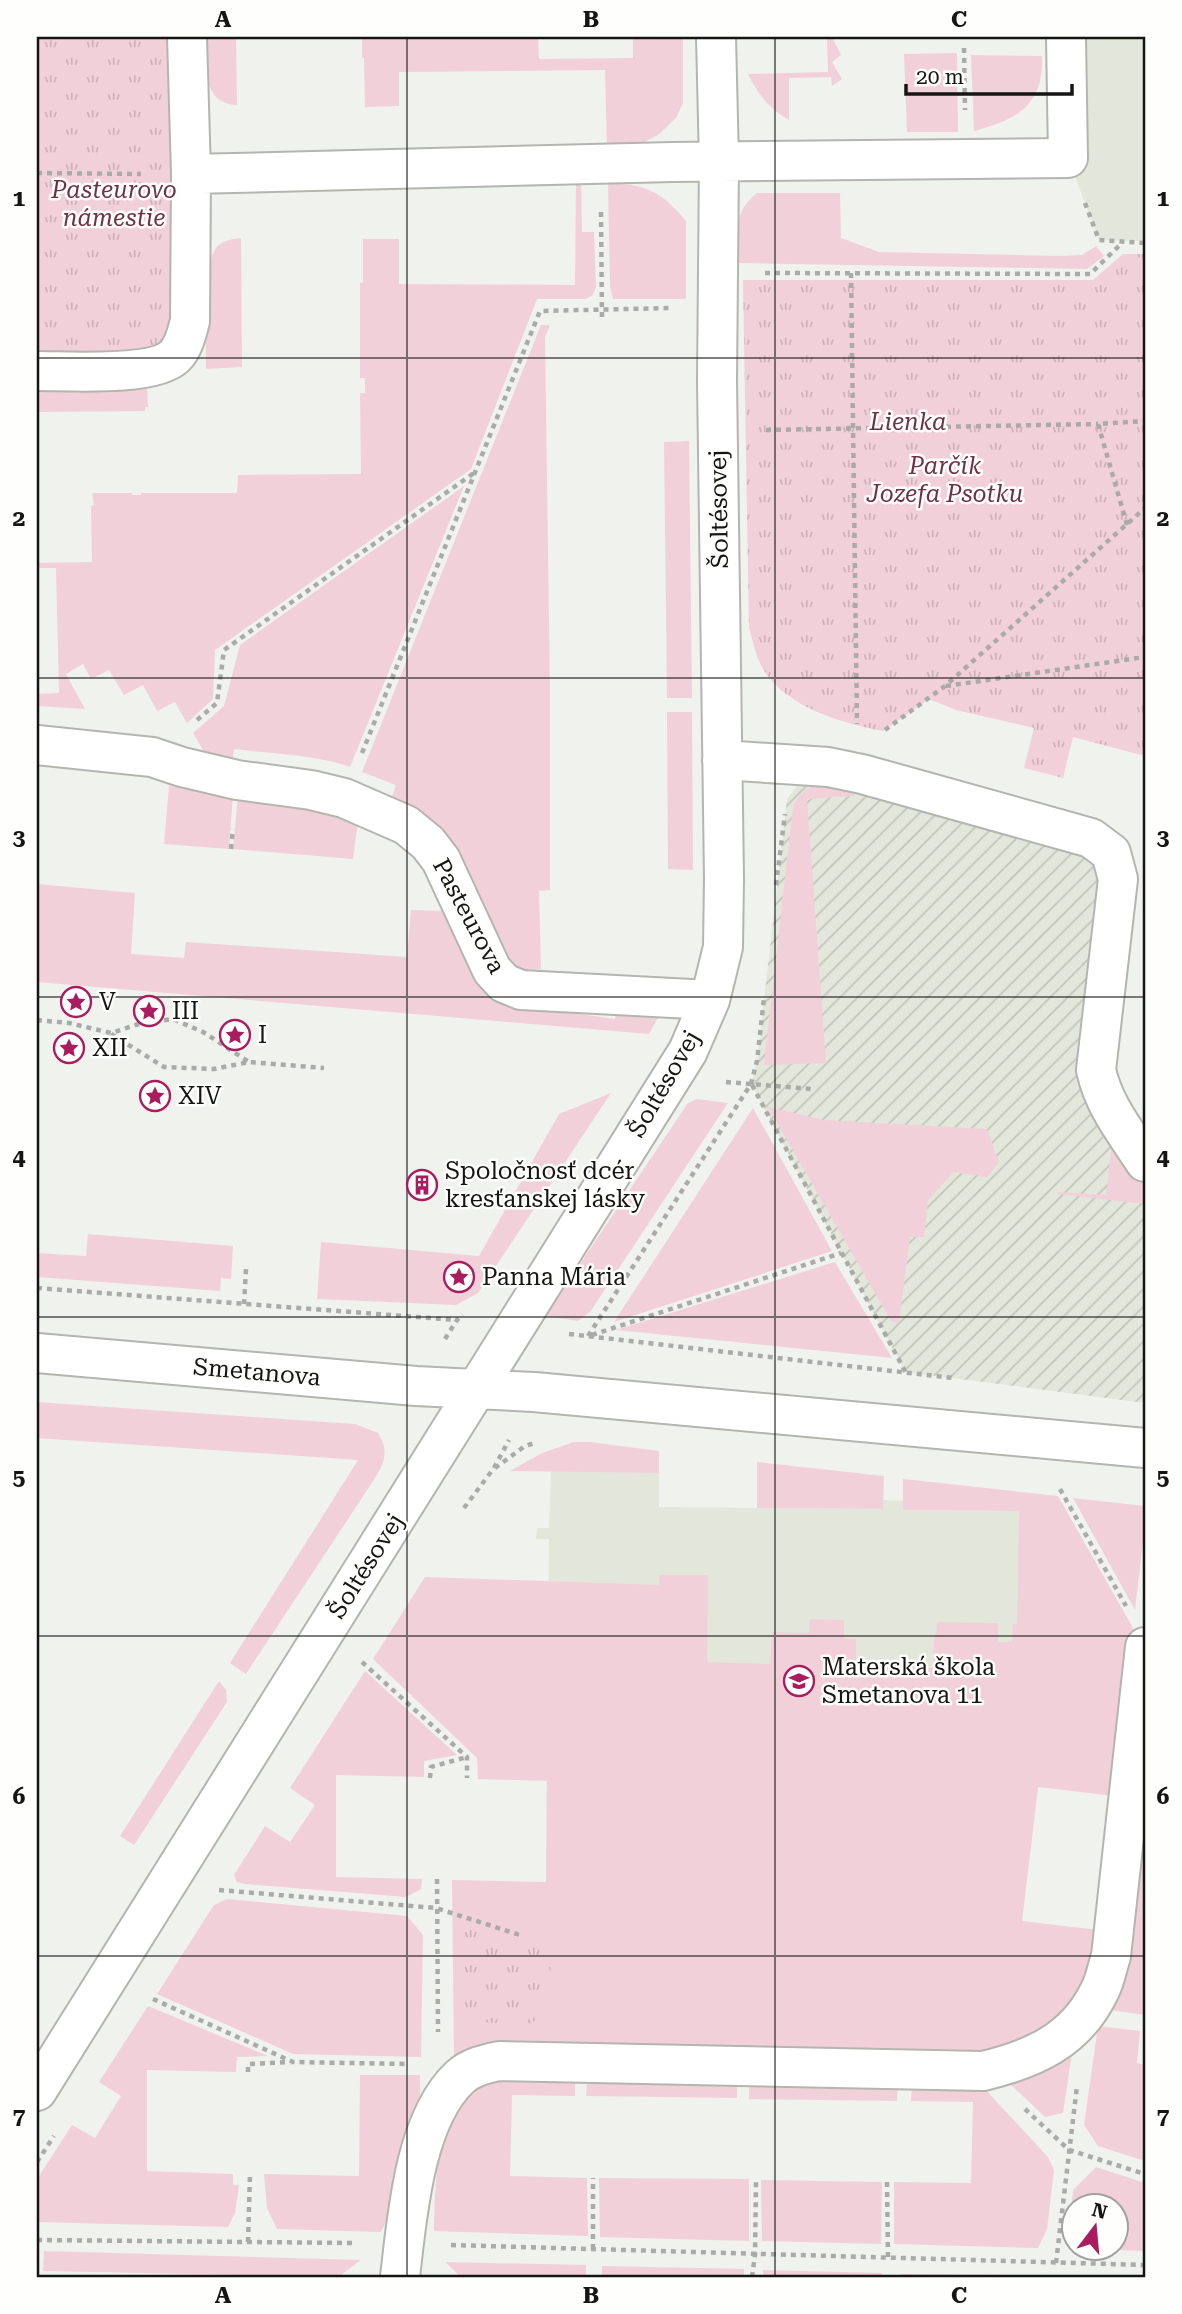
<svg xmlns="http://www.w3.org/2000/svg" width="1182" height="2314" font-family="'Roboto Serif',serif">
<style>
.built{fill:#e3e7db}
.industrial{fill:url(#industrial-furrows)}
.grass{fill:#f2d0d9}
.park{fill:url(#park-tufts)}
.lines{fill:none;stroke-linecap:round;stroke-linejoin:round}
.minor-casing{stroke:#b4b5b1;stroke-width:42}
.path{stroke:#aaaba8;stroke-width:4.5;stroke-dasharray:5 5;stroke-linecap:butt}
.minor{stroke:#fff;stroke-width:38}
.grid{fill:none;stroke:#151514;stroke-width:2;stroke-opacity:0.55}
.labels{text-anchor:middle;stroke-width:5;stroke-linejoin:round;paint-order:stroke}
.park-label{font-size:24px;font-style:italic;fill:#6d3247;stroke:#fefffc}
.street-label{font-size:24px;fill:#151514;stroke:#fefffc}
.poi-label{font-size:24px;fill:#151514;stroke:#fefffc;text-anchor:start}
.neatline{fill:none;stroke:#151514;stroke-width:2.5}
.grid-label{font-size:23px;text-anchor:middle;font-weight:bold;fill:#151514}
</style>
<defs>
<pattern id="industrial-furrows" width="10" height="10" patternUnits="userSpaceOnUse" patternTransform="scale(1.75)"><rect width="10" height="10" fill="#e3e7db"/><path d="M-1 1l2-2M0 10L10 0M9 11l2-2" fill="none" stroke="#c2c5bb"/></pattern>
<pattern id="park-tufts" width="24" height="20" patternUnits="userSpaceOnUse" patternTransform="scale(1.75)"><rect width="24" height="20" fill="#f2d0d9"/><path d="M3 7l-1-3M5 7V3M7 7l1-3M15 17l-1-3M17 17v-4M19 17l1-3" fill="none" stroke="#cfb2b9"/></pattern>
</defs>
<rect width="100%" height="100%" fill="#f0f2ed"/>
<path class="built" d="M 1066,37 L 1145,37 L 1145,241 L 1099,240 L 1068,158 Z
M 551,1471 L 659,1473 L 659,1507 L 883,1509 L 883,1500 L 903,1501 L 903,1510 L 1019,1511 L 1038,1787 L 1022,1921 L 546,1882 L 549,1539 L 536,1539 L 537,1528 L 549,1528 Z"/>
<path class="industrial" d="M 828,767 L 1111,853 L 1096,1070 L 1145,1162 L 1145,1403 L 905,1372 L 751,1084 L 757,1061 L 787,799 L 800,782 Z"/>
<path class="grass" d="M 204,37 L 236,37 L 237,105 C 199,103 209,63 204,37 Z
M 362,37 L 538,37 L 539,59 L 633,58 L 633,37 L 683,37 L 683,103 L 676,118 L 658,135 L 641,144 L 607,149 L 605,70 L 399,72 L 399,106 L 365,107 L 364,58 L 362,58 Z
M 827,37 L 832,37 L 841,55 L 832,62 L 842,79 L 832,86 L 831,77 L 789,78 L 789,120 C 770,110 757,93 748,74 L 828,72 Z
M 957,53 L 958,132 L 907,132 L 904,54 Z
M 971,55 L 1042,56 C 1044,106 1016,120 974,131 Z
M 576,183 L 581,183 L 582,232 L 594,232 L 596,287 L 592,296 L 585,299 L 537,299 L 471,469 L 215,650 L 213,699 L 187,723 L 175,702 L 157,711 L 143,685 L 124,695 L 109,670 L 91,679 L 83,664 L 66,674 L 85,709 L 37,706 L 37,694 L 59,693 L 56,568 L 37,568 L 37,563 L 92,562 L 91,506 L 94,505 L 92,493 L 132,493 L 132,495 L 141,495 L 141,493 L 237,493 L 238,475 L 361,474 L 360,393 L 365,393 L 365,378 L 360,378 L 360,283 L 363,282 L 363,239 L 399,239 L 399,284 L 575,285 Z
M 608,183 C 646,184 662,192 686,221 L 686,299 L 613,299 L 610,287 Z
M 757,193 L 840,193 L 841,238 L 879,252 L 1058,256 L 1082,255 L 1096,246 L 1104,256 L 1087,269 L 738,263 C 738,234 732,213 757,193 Z
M 241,238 L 242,367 L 206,369 C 206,345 203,265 216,248 C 221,241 232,239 241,238 Z
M 541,325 L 550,325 L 545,337 L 550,693 L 550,890 L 539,891 L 541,969 L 523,970 L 506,958 L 426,819 L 392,796 L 396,785 L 362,772 Z
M 147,382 L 148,407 L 145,407 L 145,411 L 37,412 L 37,385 Z
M 689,441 L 692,698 L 667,698 L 664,442 Z
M 464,486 L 350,767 C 314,754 272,754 234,749 L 232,764 L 208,758 L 193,733 L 224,706 L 240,645 Z
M 667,712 L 692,712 L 693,870 L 668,869 Z
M 826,781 L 851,786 L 854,796 L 807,799 L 826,1063 L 764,1065 L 793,807 C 800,791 810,787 826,781 Z
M 169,786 L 233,794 L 229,849 L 164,844 Z
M 238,795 L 294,802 L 358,820 L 353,859 L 233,849 Z
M 37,884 L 135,893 L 131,954 L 184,958 L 186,942 L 407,957 L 411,910 L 450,911 L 542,1009 L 615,1019 L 617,1008 L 661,1012 L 649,1034 L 37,982 Z
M 611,1093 L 478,1293 L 456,1305 L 317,1299 L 321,1242 L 479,1256 L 559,1114 Z
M 697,1099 L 728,1103 L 590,1312 L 578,1321 L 545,1316 L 688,1103 Z
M 768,1107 L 824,1120 L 987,1129 L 999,1162 L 987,1177 L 954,1172 L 928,1200 L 924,1237 L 910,1237 L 899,1323 L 891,1321 Z
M 753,1108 L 832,1251 L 614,1322 Z
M 1111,1151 L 1121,1156 L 1145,1181 L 1145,1204 L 1058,1194 L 1058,1192 L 1106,1195 Z
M 88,1234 L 233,1246 L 231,1279 L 221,1278 L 220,1291 L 37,1277 L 37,1253 L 86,1256 Z
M 835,1262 L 892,1358 L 616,1330 Z
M 37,1402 L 355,1424 L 378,1433 C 389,1450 385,1462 375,1478 L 246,1674 L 230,1663 L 358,1460 L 37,1438 Z
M 574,1442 L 590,1442 L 659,1451 L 659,1473 L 510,1471 L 542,1453 Z
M 757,1462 L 884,1476 L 883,1509 L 757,1508 Z
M 903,1479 L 1058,1496 L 1133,1628 L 1114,1796 L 1038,1787 L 1022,1921 L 1098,1930 C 1094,1951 1090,1981 1078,1999 C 1060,2026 1014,2046 982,2050 L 501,2044 L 454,2061 L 452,1880 L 546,1882 L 547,1781 L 478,1779 L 477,1758 L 373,1659 L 425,1577 L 659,1585 L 659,1575 L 708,1575 L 707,1662 L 770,1664 L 772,1632 L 809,1633 L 810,1619 L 844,1620 L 844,1638 L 856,1639 L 856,1663 L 922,1665 L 923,1668 L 933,1668 L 934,1636 L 936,1636 L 937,1622 L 998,1623 L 998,1642 L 1012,1642 L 1013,1624 L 1017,1623 L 1019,1511 L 903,1510 Z
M 1073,1498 L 1145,1506 L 1145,1524 L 1135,1610 Z
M 365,1671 L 457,1755 L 424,1761 L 424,1777 L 336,1775 L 336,1877 L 422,1879 L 421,1889 L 406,1897 L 245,1884 L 237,1882 L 234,1875 L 265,1826 L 290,1842 L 315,1805 L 290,1788 Z
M 219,1681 L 226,1690 L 227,1702 L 134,1845 L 120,1836 Z
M 1145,1822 L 1145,2015 L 1109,2010 L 1126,1961 Z
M 227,1899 L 407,1916 L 423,1935 L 421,2057 L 293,2054 L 157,1994 L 214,1905 Z
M 148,2006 L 268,2056 L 237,2057 L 236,2072 L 147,2070 L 147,2171 L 233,2174 L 233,2185 L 239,2185 L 235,2213 L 228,2227 L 37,2222 L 37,2179 L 72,2125 L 95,2138 L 121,2096 L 99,2082 Z
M 1098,2026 L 1140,2031 L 1137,2063 L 1145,2065 L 1145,2130 L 1143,2152 L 1145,2152 L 1145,2161 L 1098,2146 L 1084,2125 Z
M 1072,2053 L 1063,2113 L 1045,2117 L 1008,2082 Z
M 360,2075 L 420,2075 L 420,2100 L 404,2137 L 392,2209 L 381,2232 L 277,2229 L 267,2208 L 264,2174 L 359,2176 Z
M 575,2079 L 575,2096 L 512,2095 L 510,2176 L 587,2178 L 588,2236 L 434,2231 C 436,2179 433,2095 499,2080 C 521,2076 552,2079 575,2079 Z
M 587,2079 L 737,2082 L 737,2098 L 586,2096 Z
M 749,2082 L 898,2085 L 897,2101 L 749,2099 Z
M 912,2085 L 981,2085 L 1048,2157 L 1054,2170 L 1047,2229 L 1038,2248 L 894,2244 L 894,2182 L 971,2183 L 973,2102 L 911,2101 Z
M 1096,2167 L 1145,2183 L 1145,2251 L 1079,2249 L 1079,2248 L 1116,2248 L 1116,2206 L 1074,2206 L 1073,2236 L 1070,2228 L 1073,2190 Z
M 599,2178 L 749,2179 L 749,2241 L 600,2237 Z
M 761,2180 L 882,2182 L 881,2244 L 762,2241 Z
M 44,2251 L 361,2260 L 338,2277 L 43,2271 Z
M 445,2262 L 586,2265 L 586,2277 L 461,2277 Z
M 602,2266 L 744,2269 L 744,2277 L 602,2277 Z
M 763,2270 L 882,2273 L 882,2277 L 763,2277 Z
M 900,2274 L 1007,2275 L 1007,2277 L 900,2277 Z"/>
<path class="park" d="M 37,37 L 187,37 L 185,340 L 37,371 Z
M 1123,254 L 1145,254 L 1145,756 L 1073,737 L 1063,778 L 1024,768 L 1034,728 L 956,710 L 929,699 L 883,731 C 842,723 787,708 763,669 C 756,657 753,642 749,628 L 743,280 L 1093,280 Z
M 457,1925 L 538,1949 L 551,1963 L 546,2016 L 525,2025 L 469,2021 L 457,2003 Z"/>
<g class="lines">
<g class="minor-casing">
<path id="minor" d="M 191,174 L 673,162 L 1068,158 L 1066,37
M 37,371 C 68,371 154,377 175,356 C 184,347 187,332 190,321 L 191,174 L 187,37
M 37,745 L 152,757 L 182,767 L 237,780 L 311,790 L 344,798 L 406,825 L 428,843 L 441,860 L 492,970 L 504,983 L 521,990 L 710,1000
M 722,760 L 828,767 L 862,774 L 1091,838 L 1111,853 L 1118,879 L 1096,1070 C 1104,1106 1125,1131 1145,1162
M 37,1353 L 416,1386 L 534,1392 L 1145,1448
M 37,2091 L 688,1051 L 710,1000 L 723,947 L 724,879 L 717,381 L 719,162 L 716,37
M 400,2277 C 407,2218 414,2120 460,2077 C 471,2067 485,2064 499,2061 L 983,2071 C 1033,2059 1075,2041 1099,1992 C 1105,1982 1107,1968 1111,1956 L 1145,1647"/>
</g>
<path class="path" d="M 964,48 L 965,110
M 37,173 L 141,174
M 1085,203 L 1099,240 L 1145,243
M 601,212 L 602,320
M 765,273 L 1090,274 L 1122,243
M 851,273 L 857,724
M 766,430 L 1098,424
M 1127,525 L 1098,424 L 1145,421
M 946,686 L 1145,657
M 197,720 L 217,703 L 224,650 L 474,473
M 885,730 L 945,686 L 1145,508
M 362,753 L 540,311 L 671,308
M 231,849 L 233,829
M 776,885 L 785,814
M 37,1020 L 69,1023 L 111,1033 L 139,1024 L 173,1019 L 203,1032 L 249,1062
M 111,1034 L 164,1067 L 214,1069 L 249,1062 L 324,1068
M 726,1082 L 812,1089
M 752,1085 L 906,1373
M 37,1288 L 456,1320
M 244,1304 L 246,1269
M 569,1334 L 953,1378
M 592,1335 L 841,1253
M 588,1336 L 751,1084 L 757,1061 L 764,998
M 445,1339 L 457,1320 L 463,1315
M 495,1468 L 525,1446 L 535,1443
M 1060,1489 L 1126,1606
M 464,1508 L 494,1468 L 509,1440
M 362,1662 L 467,1757 L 467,1778
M 430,1778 L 431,1767 L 467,1757
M 437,1879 L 438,2032
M 219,1890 L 436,1908 L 517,1934 L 515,1941
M 153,1999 L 293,2062 L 407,2064
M 248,2072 L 248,2064 L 292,2062
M 1025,2109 L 1069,2150 L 1145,2174
M 37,2162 L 54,2136
M 887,2182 L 888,2257
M 37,2240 L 354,2243
M 248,2242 L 250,2174
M 451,2245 L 1145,2265
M 593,2249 L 593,2178
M 1056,2263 L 1077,2086
M 752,2277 L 755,2255 L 756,2180"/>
<use href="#minor" class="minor"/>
</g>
<path class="grid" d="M 407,37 L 407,2277M 775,37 L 775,2277M 37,358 L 1145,358M 37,678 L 1145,678M 37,997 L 1145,997M 37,1317 L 1145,1317M 37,1636 L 1145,1636M 37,1956 L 1145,1956"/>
<defs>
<g id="sight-ring" transform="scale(1.575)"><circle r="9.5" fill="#fefffc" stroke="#a91c5d" stroke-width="1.5"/><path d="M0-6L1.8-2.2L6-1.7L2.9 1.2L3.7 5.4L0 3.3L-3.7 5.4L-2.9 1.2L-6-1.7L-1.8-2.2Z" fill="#a91c5d"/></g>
<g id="building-ring" transform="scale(1.575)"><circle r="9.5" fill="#fefffc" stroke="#a91c5d" stroke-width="1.5"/><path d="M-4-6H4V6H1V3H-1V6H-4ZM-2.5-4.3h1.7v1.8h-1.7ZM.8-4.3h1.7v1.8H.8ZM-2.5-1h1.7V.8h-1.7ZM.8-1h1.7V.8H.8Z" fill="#a91c5d"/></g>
<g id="school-ring" transform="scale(1.575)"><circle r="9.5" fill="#fefffc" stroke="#a91c5d" stroke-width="1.5"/><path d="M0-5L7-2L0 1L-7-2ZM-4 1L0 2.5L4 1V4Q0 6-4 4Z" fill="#a91c5d"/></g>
</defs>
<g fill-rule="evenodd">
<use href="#sight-ring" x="76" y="1002"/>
<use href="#sight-ring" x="149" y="1011"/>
<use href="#sight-ring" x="235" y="1035"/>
<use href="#sight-ring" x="69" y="1048"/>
<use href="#sight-ring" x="155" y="1096"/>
<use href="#building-ring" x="422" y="1185"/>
<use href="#sight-ring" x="459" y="1277"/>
<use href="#school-ring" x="799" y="1681"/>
</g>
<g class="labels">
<g class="park-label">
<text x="114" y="198">Pasteurovo<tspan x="114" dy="28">námestie</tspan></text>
<text x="908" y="430">Lienka</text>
<text x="945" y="474">Parčík<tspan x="945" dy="28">Jozefa Psotku</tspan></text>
</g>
<g class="street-label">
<text transform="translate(719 509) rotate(-91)" y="8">Šoltésovej</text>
<text transform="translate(469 916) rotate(62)" y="8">Pasteurova</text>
<text transform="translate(664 1084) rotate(-60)" y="8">Šoltésovej</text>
<text transform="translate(257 1372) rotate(5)" y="8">Smetanova</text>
<text transform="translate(366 1566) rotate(-58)" y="8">Šoltésovej</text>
</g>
<g class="poi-label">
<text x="99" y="1010">V</text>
<text x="172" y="1019">III</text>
<text x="258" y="1043">I</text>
<text x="92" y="1056">XII</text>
<text x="178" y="1104">XIV</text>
<text x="445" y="1179">Spoločnosť dcér<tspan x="445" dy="28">kresťanskej lásky</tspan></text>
<text x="482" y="1285">Panna Mária</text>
<text x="822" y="1675">Materská škola<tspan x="822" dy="28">Smetanova 11</tspan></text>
</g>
</g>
<rect width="1182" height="2314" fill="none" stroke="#fefffc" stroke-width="77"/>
<g transform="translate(1095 2227) rotate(16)"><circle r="33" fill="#fefffc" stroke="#a1a19f" stroke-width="2"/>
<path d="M0-5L12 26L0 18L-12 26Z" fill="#a91c5d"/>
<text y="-10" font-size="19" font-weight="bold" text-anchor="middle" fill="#151514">N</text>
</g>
<path d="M906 84v10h166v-10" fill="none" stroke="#151514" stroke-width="3.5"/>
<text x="916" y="84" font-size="21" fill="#151514" stroke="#fefffc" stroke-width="5" paint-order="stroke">20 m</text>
<rect x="38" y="38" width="1106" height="2238" class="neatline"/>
<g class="grid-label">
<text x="223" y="27">A</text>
<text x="591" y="27">B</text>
<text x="959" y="27">C</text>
<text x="19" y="206">1</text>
<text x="1163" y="206">1</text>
<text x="19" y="526">2</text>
<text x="1163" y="526">2</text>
<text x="19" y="845">3</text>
<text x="1163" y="845">3</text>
<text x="19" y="1165">4</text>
<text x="1163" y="1165">4</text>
<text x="19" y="1485">5</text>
<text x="1163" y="1485">5</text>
<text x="19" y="1804">6</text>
<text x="1163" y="1804">6</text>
<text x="19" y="2124">7</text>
<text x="1163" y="2124">7</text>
<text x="223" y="2303">A</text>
<text x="591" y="2303">B</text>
<text x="959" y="2303">C</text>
</g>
</svg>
